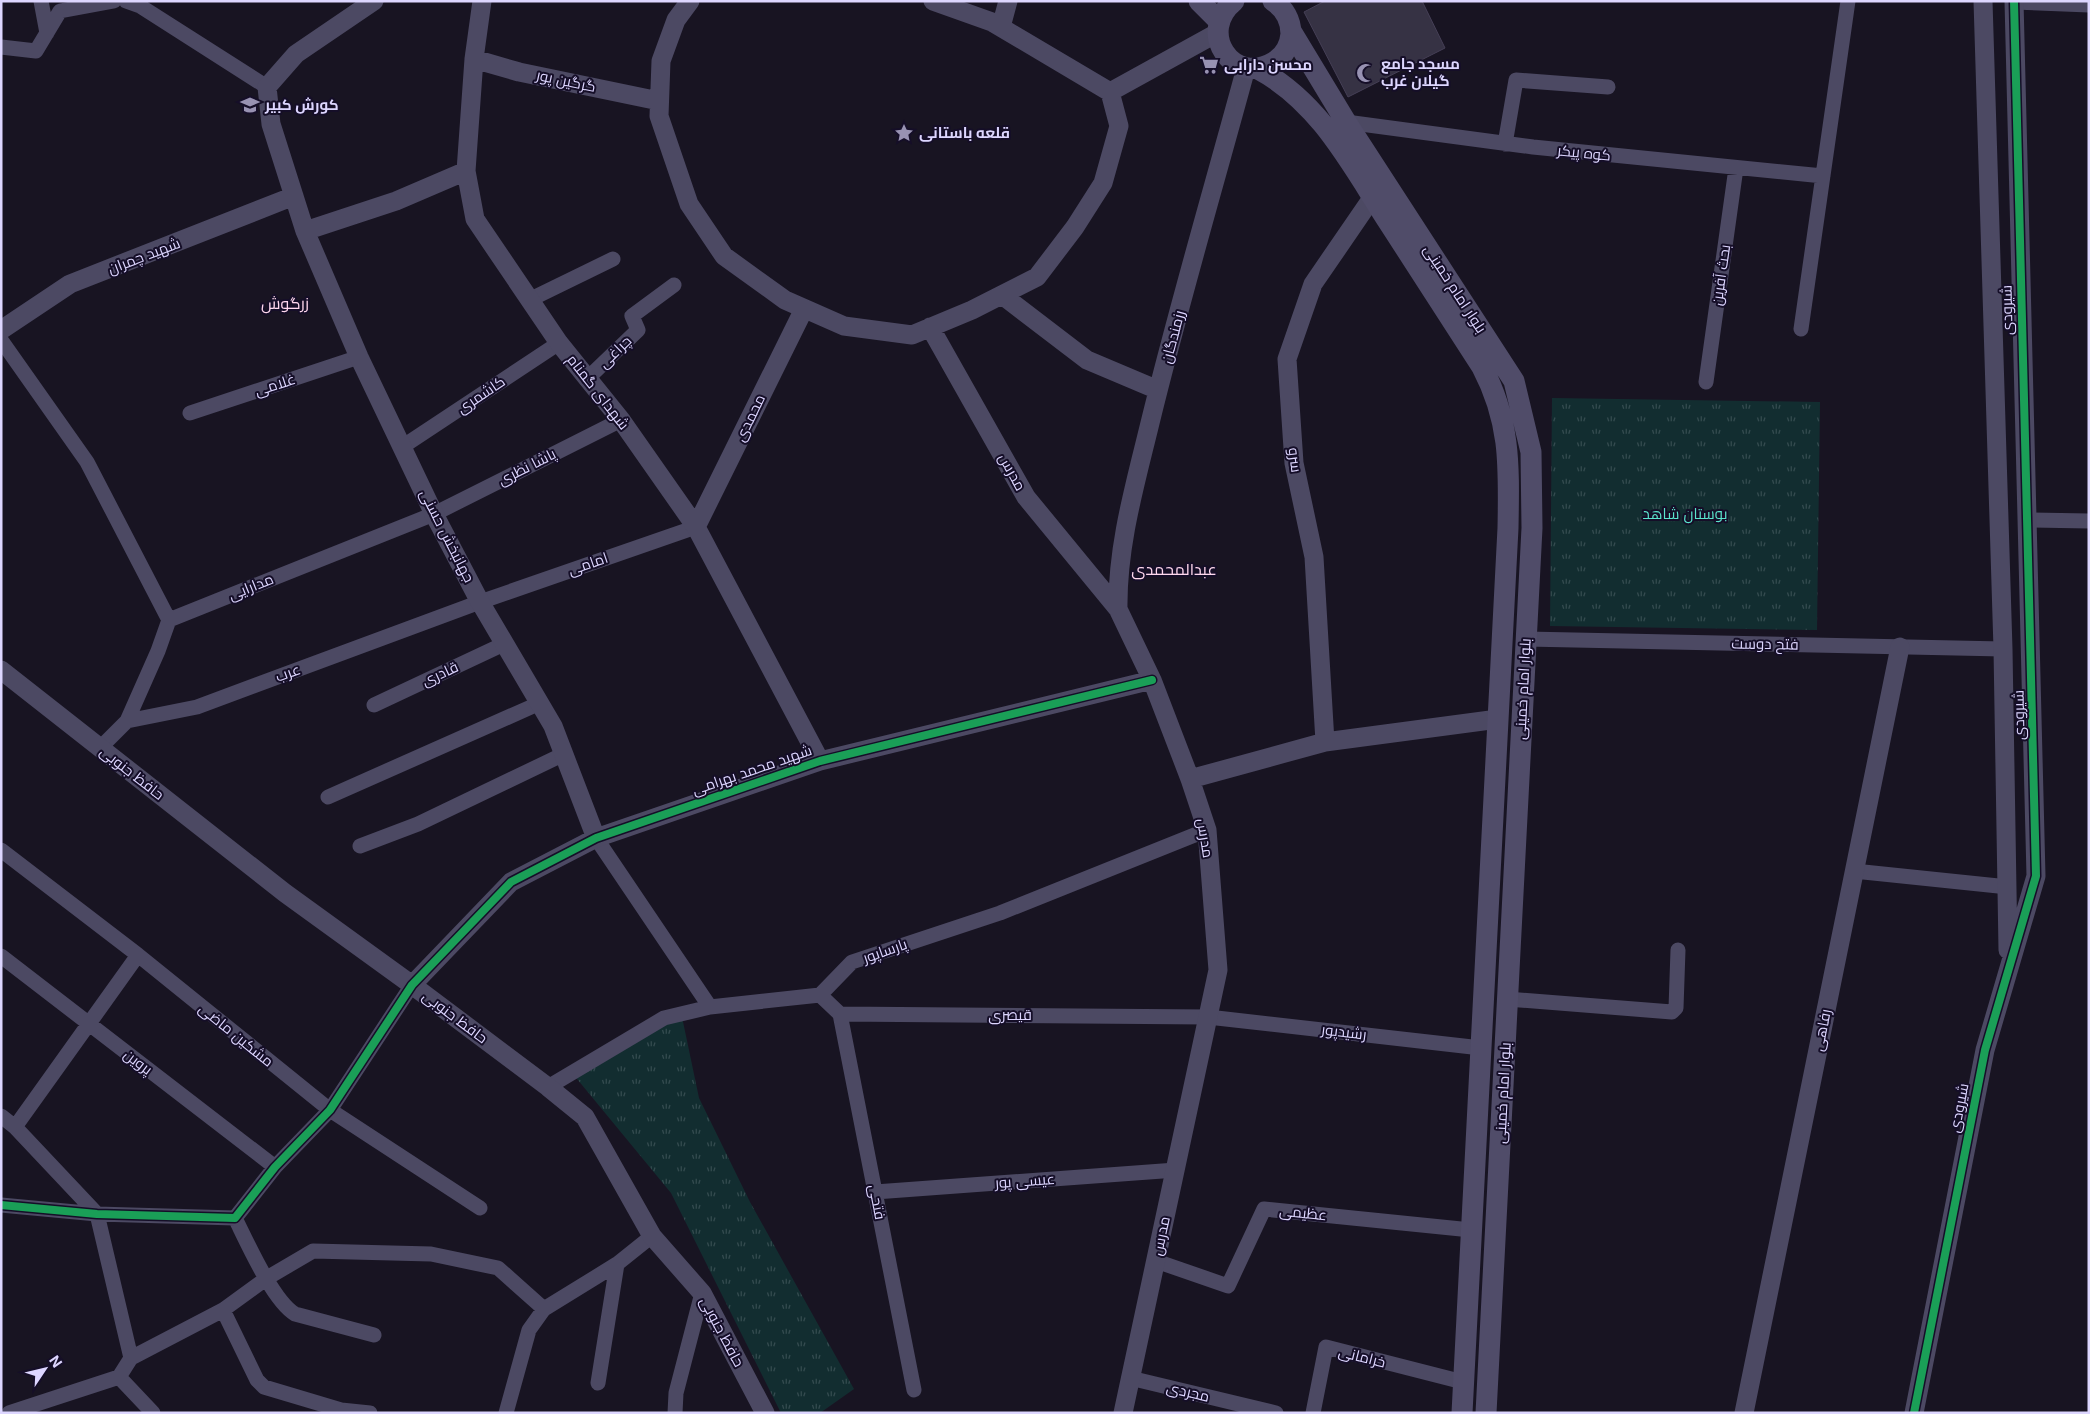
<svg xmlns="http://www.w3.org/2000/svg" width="2090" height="1414" font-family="Inter,Cairo,sans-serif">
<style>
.park{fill:url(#park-tufts)}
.building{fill:#363244;stroke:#453f56}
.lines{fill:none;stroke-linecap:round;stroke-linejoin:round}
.minor{stroke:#4c4963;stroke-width:15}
.tertiary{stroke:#4c4963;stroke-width:19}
.secondary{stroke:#504c69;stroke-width:21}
.cycleway-casing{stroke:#150e28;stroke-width:11}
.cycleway{stroke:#1a9f57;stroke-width:8}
.labels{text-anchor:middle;stroke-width:4;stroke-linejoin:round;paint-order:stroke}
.poi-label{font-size:15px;font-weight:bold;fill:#ddd6ff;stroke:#150e28;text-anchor:start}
.street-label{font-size:15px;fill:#ddd6ff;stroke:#150e28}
.park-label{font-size:15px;fill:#5be5cd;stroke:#150e28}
.neighbourhood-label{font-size:16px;fill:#ffd8ee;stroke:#150e28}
</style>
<defs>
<pattern id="park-tufts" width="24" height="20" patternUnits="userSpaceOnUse" patternTransform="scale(1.25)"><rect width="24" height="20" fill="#122d30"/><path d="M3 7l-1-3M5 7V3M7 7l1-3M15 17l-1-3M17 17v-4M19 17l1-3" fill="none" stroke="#344b4f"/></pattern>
</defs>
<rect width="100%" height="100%" fill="#181422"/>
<path class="park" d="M 1552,398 L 1820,402 L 1817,630 L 1550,626 Z
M 682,1017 L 699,1098 L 750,1202 L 854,1389 L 820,1413 L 781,1413 L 671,1193 L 568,1068 Z"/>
<path class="building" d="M 1325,1 L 1422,1 L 1445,48 L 1348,97 L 1304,12 Z"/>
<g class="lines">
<path class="minor" d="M 41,1 L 47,33
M 126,1 L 140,6 L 267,87
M 2014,2 L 2089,5
M 1,47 L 36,51 L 60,11 L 114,1
M 1346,122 L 1533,147 L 1823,176
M 1505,144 L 1516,80 L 1608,87
M 529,300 L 613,259
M 1801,329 L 1848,1
M 1,340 L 87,462 L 169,620
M 588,378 L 638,330 L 632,316 L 674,285
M 1706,382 L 1736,168
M 190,413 L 359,357
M 402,447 L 559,343
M 2028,520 L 2089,521
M 1526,639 L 2003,649
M 374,705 L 506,643
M 127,721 L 158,651 L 169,620 L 434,514 L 621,420
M 100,748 L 127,721 L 197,707 L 480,602 L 696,527
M 328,797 L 540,703
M 596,838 L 710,1007
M 360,846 L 418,824 L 564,754
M 1,850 L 138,955 L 330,1110 L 480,1208
M 1854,871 L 2008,887
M 1,956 L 275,1167
M 820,995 L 840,1014 L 1208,1017 L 1481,1048
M 1507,999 L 1672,1012 L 1676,1008 L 1678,950
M 840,1014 L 914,1390
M 548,1087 L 664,1018 L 710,1007 L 820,995 L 852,962 L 1000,913 L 1207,830
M 1,1116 L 15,1127 L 138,955
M 15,1127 L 97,1214 L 131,1358
M 875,1192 L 1176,1170
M 1,1205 L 97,1214 L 235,1218 L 275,1167 L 330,1110 L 412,985
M 235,1218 C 247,1242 273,1301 295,1314 L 374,1335
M 1156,1261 L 1228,1286 L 1264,1209 L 1471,1230
M 223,1310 L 257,1380 L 264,1387 L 341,1410 L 370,1413
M 119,1377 L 153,1413
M 1130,1378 L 1276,1413
M 598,1383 L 617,1264
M 9,1413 L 119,1377 L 131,1358 L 223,1310 L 267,1278 L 313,1251 L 431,1254 L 498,1268 L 544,1309
M 506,1413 L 529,1330 L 544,1309 L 617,1264 L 652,1236
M 675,1413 L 676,1393 L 702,1293
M 1313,1413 L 1326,1347 L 1463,1382"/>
<path class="tertiary" d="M 374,1 L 296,54 L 267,87 L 271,124 L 305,231 L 359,357 L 434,514 L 480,602 L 553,726 L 596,838
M 482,1 L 474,59 L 466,171 L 475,219 L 559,343 L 621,420 L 696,527 L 820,761
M 690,1 L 676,20 L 661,61 L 659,116 L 689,204 L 724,256 L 785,300 L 844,326 L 912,335 L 972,310 L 1037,277 L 1075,227 L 1103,183 L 1119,126 L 1110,92 L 992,22 L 933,1
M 1983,1 L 2003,649 L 2008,950
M 1001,27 L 1008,1
M 474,59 L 519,72 L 659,101
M 1110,92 L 1217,33
M 305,231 L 396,201 L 466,171
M 1002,295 L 1087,360 L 1158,390
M 930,327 L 1026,497 L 1118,609 L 1152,680 L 1190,779 L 1207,830 L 1218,970 L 1123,1413
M 1,330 L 70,284 L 294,196
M 696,527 L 804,309
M 1118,609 C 1117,546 1135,485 1150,423 C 1179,304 1214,186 1246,68
M 1,670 L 285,893 L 412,985 L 548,1087 L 585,1117 L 652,1236 L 702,1293 L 765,1413
M 1325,742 L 1314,557 L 1294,463 L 1287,359 L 1313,284 L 1372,198
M 1190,779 L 1325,742 L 1498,719
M 412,985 L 511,882 L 596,838 L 820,761 L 1152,680
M 1744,1413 L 1900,647
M 1914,1413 L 1985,1050 L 2036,876 L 2014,1"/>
<path class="secondary" d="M 1199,1 L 1219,21
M 1234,1 C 1196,32 1233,87 1274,62 C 1284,56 1290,45 1291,34 C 1291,20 1284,8 1273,1
M 1291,31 L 1346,122 L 1514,381 L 1531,452 L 1532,528 L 1486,1413
M 1258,69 C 1320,102 1352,166 1389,223 C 1420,271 1451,319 1482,367 C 1511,422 1509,467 1508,528 L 1462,1413"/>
<g class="cycleway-casing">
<path id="cycleway" d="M 1,1205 L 97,1214 L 235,1218 L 275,1167 L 330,1110 L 412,985 L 511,882 L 596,838 L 820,761 L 1152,680
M 1914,1413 L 1985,1050 L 2036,876 L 2014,1"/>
</g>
<use href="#cycleway" class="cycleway"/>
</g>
<defs>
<g id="supermarket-bare" transform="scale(1.5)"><path d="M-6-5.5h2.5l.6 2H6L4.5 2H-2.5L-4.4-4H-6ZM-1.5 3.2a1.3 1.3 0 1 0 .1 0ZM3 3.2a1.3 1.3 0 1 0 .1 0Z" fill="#9892b2" stroke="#150e28" stroke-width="2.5" paint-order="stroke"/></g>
<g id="mosque-bare" transform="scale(1.5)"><path d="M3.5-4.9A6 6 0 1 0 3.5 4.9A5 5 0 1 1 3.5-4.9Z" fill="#9892b2" stroke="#150e28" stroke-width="2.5" paint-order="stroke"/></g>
<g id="school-bare" transform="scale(1.5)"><path d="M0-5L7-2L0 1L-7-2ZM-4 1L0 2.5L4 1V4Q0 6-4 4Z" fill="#9892b2" stroke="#150e28" stroke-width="2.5" paint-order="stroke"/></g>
<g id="sight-bare" transform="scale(1.5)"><path d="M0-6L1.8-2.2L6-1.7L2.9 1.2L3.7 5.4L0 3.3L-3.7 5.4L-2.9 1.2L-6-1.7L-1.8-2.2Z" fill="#9892b2" stroke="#150e28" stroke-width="2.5" paint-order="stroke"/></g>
</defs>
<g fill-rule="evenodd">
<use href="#supermarket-bare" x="1209" y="65"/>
<use href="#mosque-bare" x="1366" y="73"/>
<use href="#school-bare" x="250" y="105"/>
<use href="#sight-bare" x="904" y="133"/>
</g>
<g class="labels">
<g class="poi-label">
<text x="1381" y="69">مسجد جامع<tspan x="1381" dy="17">گیلان غرب</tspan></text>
<text x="1224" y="70">محسن دارابی</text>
<text x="265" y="110">کورش کبیر</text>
<text x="919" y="138">قلعه باستانی</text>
</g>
<g class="street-label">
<text transform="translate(566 81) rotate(12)" y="5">گرگین پور</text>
<text transform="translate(1584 153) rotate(6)" y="5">کوه پیکر</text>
<text transform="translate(144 256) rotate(-21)" y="5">شهید چمران</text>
<text transform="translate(1721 275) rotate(-82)" y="5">بحث آفرین</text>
<text transform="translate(1455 289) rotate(57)" y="5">بلوار امام خمینی</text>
<text transform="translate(2007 310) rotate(-91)" y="5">شیرودی</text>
<text transform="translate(1173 337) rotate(-75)" y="5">رزمندگان</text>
<text transform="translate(615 352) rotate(-44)" y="5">چراغی</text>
<text transform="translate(275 385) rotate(-18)" y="5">غلامی</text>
<text transform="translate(598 392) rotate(52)" y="5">شهدای گمنام</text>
<text transform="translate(481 395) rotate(-34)" y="5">کاشمری</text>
<text transform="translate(750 418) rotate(-64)" y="5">محمدی</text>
<text transform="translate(1295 460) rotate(83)" y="5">سرو</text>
<text transform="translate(527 467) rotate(-27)" y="5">پاشا نظری</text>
<text transform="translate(1012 472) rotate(61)" y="5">مدرس</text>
<text transform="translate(447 536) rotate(63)" y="5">جهانبخش حسنی</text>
<text transform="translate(588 564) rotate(-19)" y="5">امامی</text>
<text transform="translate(251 587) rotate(-22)" y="5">مدارایی</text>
<text transform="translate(1765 644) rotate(1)" y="5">فتح دوست</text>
<text transform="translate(288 673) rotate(-20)" y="5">عرب</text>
<text transform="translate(440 674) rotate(-25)" y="5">قادری</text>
<text transform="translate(1523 689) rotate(-87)" y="5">بلوار امام خمینی</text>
<text transform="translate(2019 715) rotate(-91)" y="5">شیرودی</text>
<text transform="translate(752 770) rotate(-19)" y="5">شهید محمد بهرامی</text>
<text transform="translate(132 773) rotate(38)" y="5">حافظ جنوبی</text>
<text transform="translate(1205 838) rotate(81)" y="5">مدرس</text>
<text transform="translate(885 951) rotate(-19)" y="5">پارساپور</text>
<text x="1010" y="1020">قیصری</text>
<text transform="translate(455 1017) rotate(37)" y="5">حافظ جنوبی</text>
<text transform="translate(1822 1030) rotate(-79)" y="5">رفاهی</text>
<text transform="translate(1344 1032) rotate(7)" y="5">رشیدپور</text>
<text transform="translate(236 1035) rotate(39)" y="5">مشکین ماضی</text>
<text transform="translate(138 1062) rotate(37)" y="5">پروین</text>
<text transform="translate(1503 1093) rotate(-87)" y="5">بلوار امام خمینی</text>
<text transform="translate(1959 1108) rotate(-79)" y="5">شیرودی</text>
<text transform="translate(1025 1181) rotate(-4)" y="5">عیسی پور</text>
<text transform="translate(877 1202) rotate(79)" y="5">فتحی</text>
<text transform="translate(1303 1213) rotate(6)" y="5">عظیمی</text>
<text transform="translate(1161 1236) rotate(-78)" y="5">مدرس</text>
<text transform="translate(722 1332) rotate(62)" y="5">حافظ جنوبی</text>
<text transform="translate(1362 1357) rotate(14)" y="5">خرامانی</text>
<text transform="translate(1188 1392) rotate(13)" y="5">مجردی</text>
</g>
<g class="park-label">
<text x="1685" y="519">بوستان شاهد</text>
</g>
<g class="neighbourhood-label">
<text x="285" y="309">زرگوش</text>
<text x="1174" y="575">عبدالمحمدی</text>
</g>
</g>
<rect width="2090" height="1414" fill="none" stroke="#ddd6ff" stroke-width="5"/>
<g transform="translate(45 1369) rotate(55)" stroke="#150e28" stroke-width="4" paint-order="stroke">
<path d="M0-4L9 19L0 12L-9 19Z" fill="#ddd6ff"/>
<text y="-8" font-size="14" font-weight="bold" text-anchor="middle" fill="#ddd6ff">N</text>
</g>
</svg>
